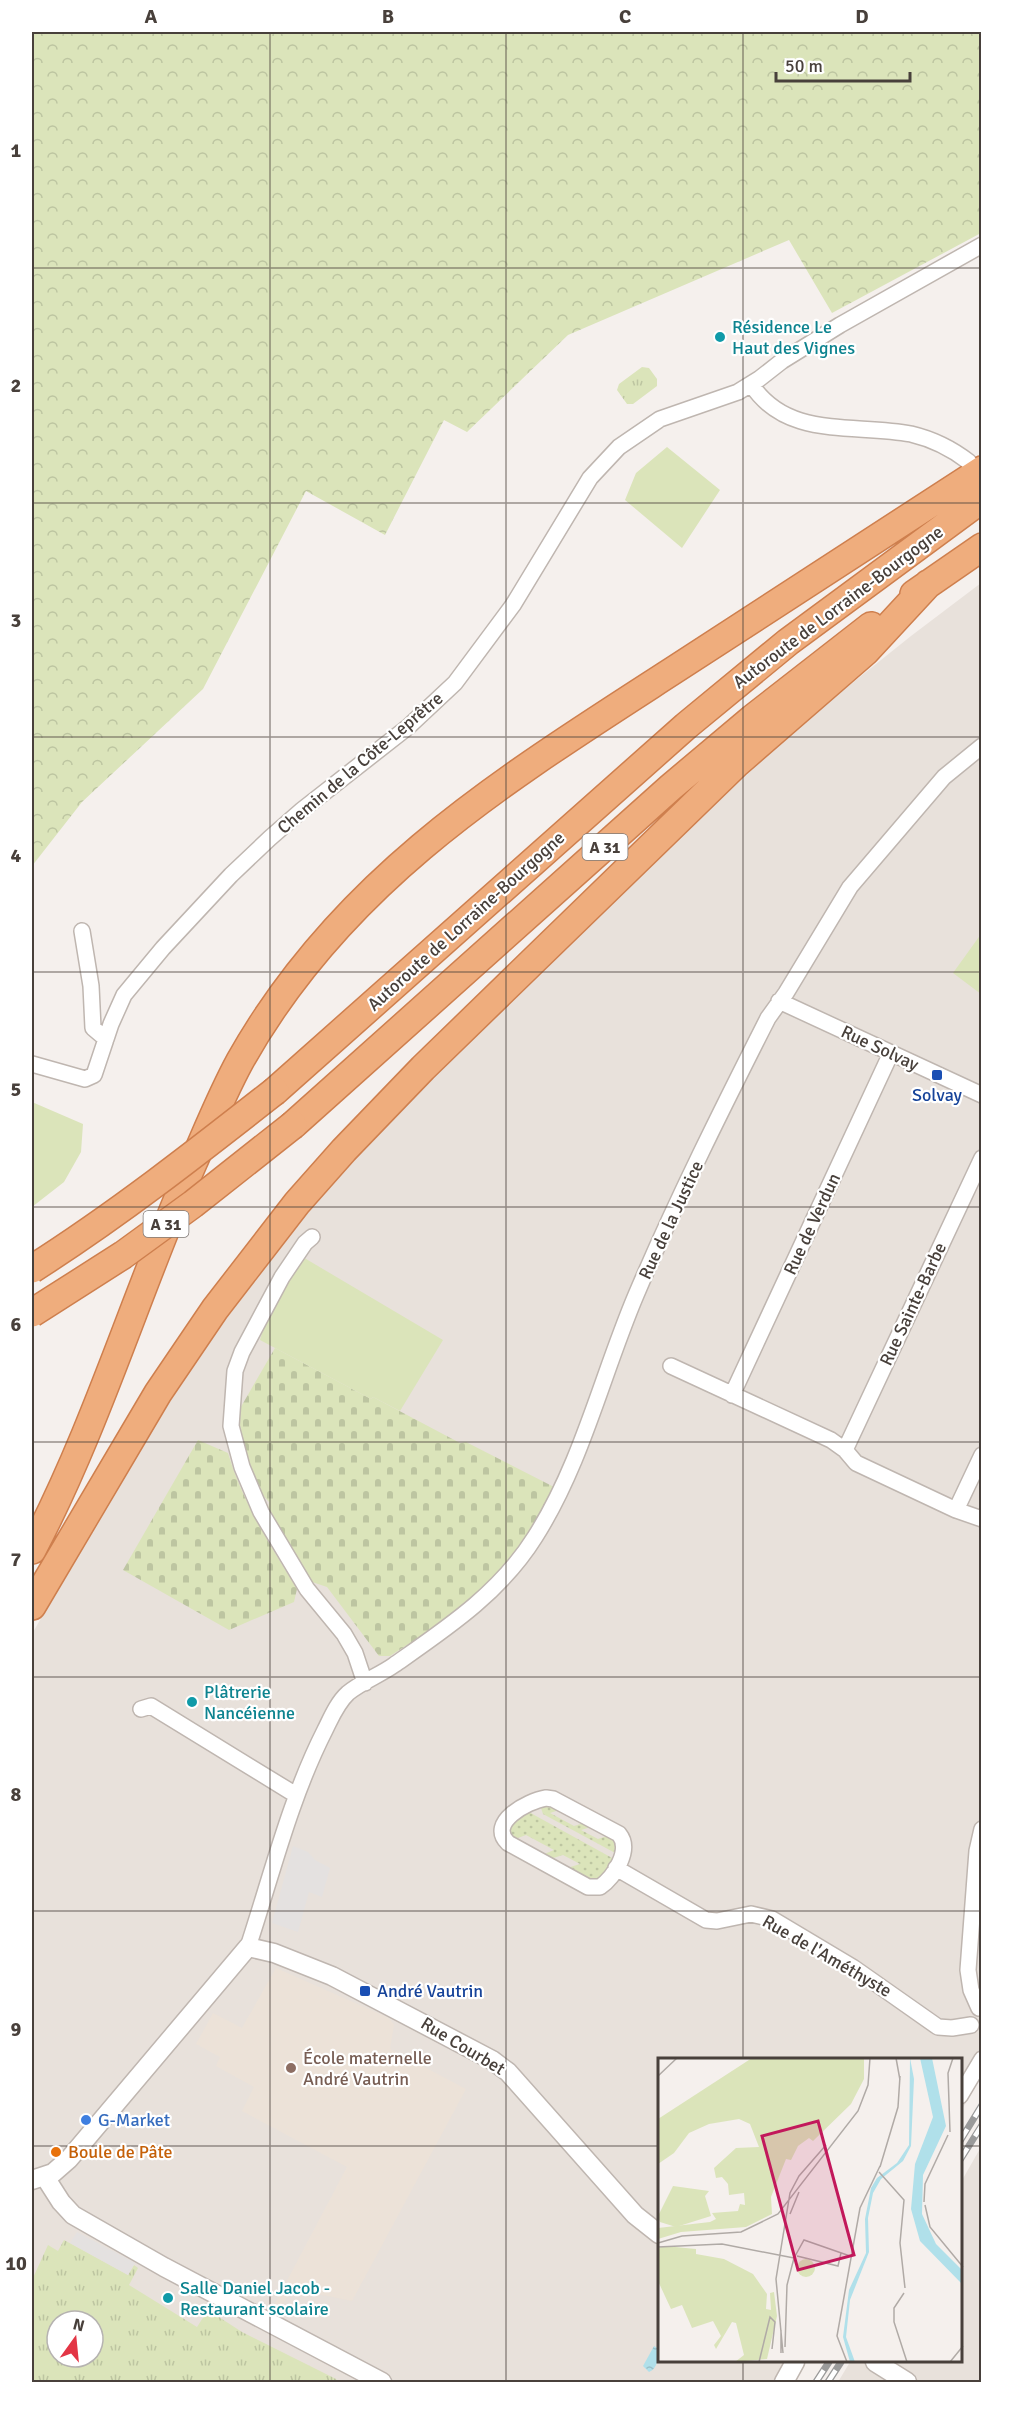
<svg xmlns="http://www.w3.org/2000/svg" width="1013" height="2414" font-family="Signika,sans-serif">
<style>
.residential{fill:#e8e1db;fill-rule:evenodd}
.education{fill:#ece2d8}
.grass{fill:url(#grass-dots)}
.forest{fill:url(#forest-crowns)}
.cemetery{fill:url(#cemetery-stones)}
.park{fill:url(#park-tufts);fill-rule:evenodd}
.garden{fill:#dbe4ba}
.parking{fill:#e4e1e0}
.water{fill:url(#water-ripples)}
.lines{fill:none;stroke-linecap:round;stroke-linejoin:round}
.minor-casing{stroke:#bfb6b0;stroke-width:18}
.tertiary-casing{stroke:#bfb6b0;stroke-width:21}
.motorway-casing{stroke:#ce7f4e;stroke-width:30}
.minor{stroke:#fff;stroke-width:15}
.tertiary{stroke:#fff;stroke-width:18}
.motorway{stroke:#efad7d;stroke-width:27}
.rail-casing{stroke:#9a9a9a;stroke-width:7}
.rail{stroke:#fff;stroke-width:4.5;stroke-dasharray:14;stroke-linecap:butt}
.motorway-bridge-casing{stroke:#ce7f4e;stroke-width:30;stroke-linecap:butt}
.motorway-bridge{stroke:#efad7d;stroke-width:27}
.grid{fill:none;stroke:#48403b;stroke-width:1.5;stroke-opacity:0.55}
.culture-dot{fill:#0f9aa8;stroke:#fff;stroke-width:2}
.transit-dot{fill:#1a4fb4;stroke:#fff;stroke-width:2}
.education-dot{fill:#8d6e63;stroke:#fff;stroke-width:2}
.shop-dot{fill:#3f7fe0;stroke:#fff;stroke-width:2}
.food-dot{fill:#e8710a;stroke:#fff;stroke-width:2}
.labels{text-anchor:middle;stroke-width:4.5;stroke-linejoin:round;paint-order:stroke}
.shield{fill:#fff;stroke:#7f7976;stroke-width:1.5}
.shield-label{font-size:16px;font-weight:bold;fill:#48403b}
.culture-label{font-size:18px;fill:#0d838f;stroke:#fff;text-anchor:start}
.street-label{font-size:18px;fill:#48403b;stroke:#fff}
.transit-label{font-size:18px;fill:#164399;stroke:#fff}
.education-label{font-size:18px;fill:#785e54;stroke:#fff;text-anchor:start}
.shop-label{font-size:18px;fill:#366cbe;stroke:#fff;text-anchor:start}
.food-label{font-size:18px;fill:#c56008;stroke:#fff;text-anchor:start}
.inset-road{fill:none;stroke:#b0aaa6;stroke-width:1.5}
.view{fill:#c2185b;fill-opacity:0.15;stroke:#c2185b;stroke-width:3}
.inset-edge{fill:none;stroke:#48403b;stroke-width:3}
.neatline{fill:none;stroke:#48403b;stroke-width:2}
.grid-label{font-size:20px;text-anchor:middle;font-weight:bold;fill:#48403b}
</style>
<defs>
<pattern id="grass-dots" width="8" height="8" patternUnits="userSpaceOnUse" patternTransform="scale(1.5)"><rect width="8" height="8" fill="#dbe4ba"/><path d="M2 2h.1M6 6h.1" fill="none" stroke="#bdc5a1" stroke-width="1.8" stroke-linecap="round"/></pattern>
<pattern id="forest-crowns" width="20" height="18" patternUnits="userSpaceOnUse" patternTransform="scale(1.5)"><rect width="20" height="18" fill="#dbe4ba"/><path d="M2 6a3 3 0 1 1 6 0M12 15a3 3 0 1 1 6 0" fill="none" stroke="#bdc5a1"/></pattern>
<pattern id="cemetery-stones" width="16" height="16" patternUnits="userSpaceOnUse" patternTransform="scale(1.5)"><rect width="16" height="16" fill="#dbe4ba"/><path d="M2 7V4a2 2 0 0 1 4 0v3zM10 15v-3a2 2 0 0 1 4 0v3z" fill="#bdc5a1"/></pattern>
<pattern id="park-tufts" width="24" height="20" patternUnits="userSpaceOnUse" patternTransform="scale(1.5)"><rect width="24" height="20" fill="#dbe4ba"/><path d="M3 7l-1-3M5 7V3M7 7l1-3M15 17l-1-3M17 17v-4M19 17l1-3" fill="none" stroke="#bdc5a1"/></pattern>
<pattern id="water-ripples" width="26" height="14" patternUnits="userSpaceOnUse" patternTransform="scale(1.5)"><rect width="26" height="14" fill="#b0e0ea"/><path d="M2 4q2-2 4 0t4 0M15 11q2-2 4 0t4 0" fill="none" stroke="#99c1ca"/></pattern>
</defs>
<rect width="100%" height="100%" fill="#f5f0ed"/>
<path class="residential" d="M 981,583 L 981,2077 L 961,2111 L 960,2060 L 659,2060 L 659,2362 L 805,2362 L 793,2382 L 32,2382 L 32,1634 L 111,1496 L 202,1351 L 292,1231 L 368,1144 L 469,1040 L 706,809 L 816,712 L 911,636 ZM 57,2321 L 93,2321 L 93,2357 L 57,2357 Z
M 981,2147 L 981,2382 L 838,2382 L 850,2362 L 960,2362 L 961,2182 Z"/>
<path class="education" d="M 276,1968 L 389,2018 L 394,2025 L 390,2049 L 466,2089 L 352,2301 L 292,2289 L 277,2314 L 271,2311 L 347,2167 L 242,2111 L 254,2087 L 216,2066 L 220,2057 L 196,2044 L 213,2013 L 242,2028 Z"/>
<path class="grass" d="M 548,1802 L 562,1809 L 550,1813 L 574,1826 L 587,1822 L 594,1826 L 581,1830 L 598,1839 L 610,1835 L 619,1842 L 617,1854 L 543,1814 L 541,1808 Z
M 527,1811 L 614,1859 L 602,1881 L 592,1882 L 567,1868 L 580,1864 L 563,1855 L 550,1859 L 542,1855 L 554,1850 L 526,1835 L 518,1838 L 511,1837 L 508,1825 Z"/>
<path class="forest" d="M 32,32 L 981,32 L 981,233 L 832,313 L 789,240 L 568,335 L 467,432 L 444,420 L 385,535 L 306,491 L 203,689 L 82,802 L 32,866 Z"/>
<path class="cemetery" d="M 275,1348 L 371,1399 L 373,1397 L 460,1443 L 466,1442 L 554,1487 C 532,1533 503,1576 463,1608 C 441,1626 414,1640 390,1656 L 379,1656 L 327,1587 L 312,1582 L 268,1511 L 269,1502 C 246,1479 243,1443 238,1412 Z
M 198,1440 L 228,1453 C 243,1503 270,1545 297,1589 L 294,1602 L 229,1630 L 123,1570 Z"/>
<path class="park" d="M 642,367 L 649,368 L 657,379 L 657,386 L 633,404 L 627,404 L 617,390 L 619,384 Z
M 64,2240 L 128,2275 L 134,2265 L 138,2268 L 129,2285 L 197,2327 L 208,2310 L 242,2332 L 336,2379 L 338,2382 L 32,2382 L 32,2280 L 48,2245 L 58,2251 ZM 57,2321 L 93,2321 L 93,2357 L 57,2357 Z"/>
<path class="garden" d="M 667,447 L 720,490 L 682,548 L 625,500 L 636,473 Z
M 981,934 L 981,994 L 953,973 Z
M 32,1102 L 83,1124 L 81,1152 L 64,1182 L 32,1207 Z
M 301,1256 L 443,1340 L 400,1411 L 373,1397 L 371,1399 L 260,1340 L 265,1322 Z"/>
<path class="parking" d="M 293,1846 L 308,1852 L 315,1860 L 330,1868 L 322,1897 L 309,1892 L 298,1932 L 272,1923 Z
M 77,2232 L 135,2263 L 128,2275 L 70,2243 Z"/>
<path class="water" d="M 654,2346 L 659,2349 C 659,2358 657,2369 649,2372 L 643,2366 Z"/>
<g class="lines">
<g class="minor-casing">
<path id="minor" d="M 751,384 C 787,440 855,423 911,434 C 932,439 951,448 969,462
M 82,931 L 91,986 L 93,1028 L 106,1039
M 779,1001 L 982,1095
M 32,1064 L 85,1079 L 94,1075 L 111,1024 L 124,995 L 163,948 L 231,875 L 270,838 L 302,810 L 408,727 L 455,683 L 513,605 L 590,478 L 619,447 L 660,419 L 738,392 L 759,379 L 782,361 L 840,325 L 982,245
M 312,1237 L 305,1243 L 282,1277 L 242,1352 L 235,1371 L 231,1426 L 242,1467 L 261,1512 L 307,1589 L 344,1634 L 355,1653 L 365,1683
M 671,1366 L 831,1440 L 845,1450 L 856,1463 L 956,1510 L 982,1519
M 732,1395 L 891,1053
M 845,1450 L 982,1158
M 956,1510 L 982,1455
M 141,1709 L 151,1706 L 296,1795
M 546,1798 L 553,1799 L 619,1834 C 632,1850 614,1877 600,1887 L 588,1887 L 508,1843 C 487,1823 527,1801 546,1798 Z
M 616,1868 L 706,1920 L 717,1921 L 751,1914 L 772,1919 L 854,1968 L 938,2027 L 952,2028 L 971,2025
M 248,1947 C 272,1874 290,1799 325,1730 C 331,1718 337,1703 348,1693 C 361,1682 380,1675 394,1665 C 447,1628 500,1593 535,1537 C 582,1463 602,1375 636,1295 C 676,1201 722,1109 768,1018 L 786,993 L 850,887 L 944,777 L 982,746
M 979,2008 L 971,1990 L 968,1970 L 977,1851 L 982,1829
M 960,2096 L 982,2059"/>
</g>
<g class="tertiary-casing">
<path id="tertiary" d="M 45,2177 L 61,2202 L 73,2215 L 164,2267 L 382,2382
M 32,2180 L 53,2173 L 69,2159 L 248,1947 L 274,1953 L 332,1976 L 492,2060 L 508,2072 L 635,2215 L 659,2234
M 875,2362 L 907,2382
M 784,2382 L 795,2362"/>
</g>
<g class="motorway-casing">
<path id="motorway" d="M 914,594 L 982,547
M 275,1091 L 686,726 L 788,642 L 982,499
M 293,1125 L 671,787 L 753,718 L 871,626
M 32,1550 C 97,1426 137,1291 193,1163 C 208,1129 222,1094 240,1061 C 342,879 504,780 674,670 C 776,603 879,537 982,470
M 32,1606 L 158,1393 L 215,1309 L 297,1203 L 344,1150 L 423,1068 L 736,764 L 865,652 L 928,584"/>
</g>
<use href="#minor" class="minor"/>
<use href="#tertiary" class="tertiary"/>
<use href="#motorway" class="motorway"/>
<g class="rail-casing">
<path id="rail" d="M 960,2141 L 982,2105
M 960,2160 L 982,2125
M 816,2382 L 829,2362
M 828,2382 L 841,2362"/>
</g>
<use href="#rail" class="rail"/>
<g class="motorway-bridge-casing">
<path id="motorway-bridge" d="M 32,1269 C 117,1215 196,1153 275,1091
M 32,1313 L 123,1255 L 193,1204 L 293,1125"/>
</g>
<use href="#motorway-bridge" class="motorway-bridge"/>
</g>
<path class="grid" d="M 270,32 L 270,2382M 506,32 L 506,2382M 743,32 L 743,2060M 32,268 L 982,268M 32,503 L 982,503M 32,737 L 982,737M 32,972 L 982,972M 32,1207 L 982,1207M 32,1442 L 982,1442M 32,1677 L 982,1677M 32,1911 L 982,1911M 32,2146 L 659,2146M 960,2146 L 982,2146M 743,2362 L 743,2382"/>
<g class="culture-dot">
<circle cx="720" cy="337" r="6"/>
<circle cx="192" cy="1702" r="6"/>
<circle cx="168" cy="2298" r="6"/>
</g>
<g class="transit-dot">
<rect x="931" y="1069" width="12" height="12" rx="3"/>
<rect x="359" y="1985" width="12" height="12" rx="3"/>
</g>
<circle class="education-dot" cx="291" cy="2068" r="6"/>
<circle class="shop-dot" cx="86" cy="2120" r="6"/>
<circle class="food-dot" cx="56" cy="2152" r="6"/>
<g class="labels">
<g class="shield">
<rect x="582.5" y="834" width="45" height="26" rx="4.5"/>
<rect x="143.5" y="1211" width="45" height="26" rx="4.5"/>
</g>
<g class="shield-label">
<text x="605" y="853">A 31</text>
<text x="166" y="1230">A 31</text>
</g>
<g class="culture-label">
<text x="732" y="333">Résidence Le<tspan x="732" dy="21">Haut des Vignes</tspan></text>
<text x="204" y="1698">Plâtrerie<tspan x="204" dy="21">Nancéienne</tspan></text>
<text x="180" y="2294">Salle Daniel Jacob -<tspan x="180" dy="21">Restaurant scolaire</tspan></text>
</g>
<g class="street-label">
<text transform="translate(838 607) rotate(-37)" y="6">Autoroute de Lorraine-Bourgogne</text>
<text transform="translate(360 763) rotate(-40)" y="6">Chemin de la Côte-Leprêtre</text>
<text transform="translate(466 921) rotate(-42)" y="6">Autoroute de Lorraine-Bourgogne</text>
<text transform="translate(880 1048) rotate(25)" y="6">Rue Solvay</text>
<text transform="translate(671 1220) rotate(-65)" y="6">Rue de la Justice</text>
<text transform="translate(812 1224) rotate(-65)" y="6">Rue de Verdun</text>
<text transform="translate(913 1304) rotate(-65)" y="6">Rue Sainte-Barbe</text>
<text transform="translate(827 1956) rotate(30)" y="6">Rue de l'Améthyste</text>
<text transform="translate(463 2046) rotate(31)" y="6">Rue Courbet</text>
</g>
<g class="transit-label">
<text x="937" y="1101">Solvay</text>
<text x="377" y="1997" text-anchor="start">André Vautrin</text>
</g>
<g class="education-label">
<text x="303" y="2064">École maternelle<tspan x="303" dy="21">André Vautrin</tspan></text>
</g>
<g class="shop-label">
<text x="98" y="2126">G-Market</text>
</g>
<g class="food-label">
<text x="68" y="2158">Boule de Pâte</text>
</g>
</g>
<g transform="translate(658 2058)">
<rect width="304" height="304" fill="#f5f0ed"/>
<path d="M 94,0 L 206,0 L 206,21 L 193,46 L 155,83 L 151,80 L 140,88 L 133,102 L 128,101 L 113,139 L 114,156 L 88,169 L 23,174 L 0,181 L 0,170 L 52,164 L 58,161 L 54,155 L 80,153 L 82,146 L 87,147 L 86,135 L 71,137 L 70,126 L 64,119 L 58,120 L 56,110 L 78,90 L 101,89 L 92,66 L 81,61 L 51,66 L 31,75 L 16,95 L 0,106 L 0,61 ZM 7,188 L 38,191 L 38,196 L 66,201 L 95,216 L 109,236 L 108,251 L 113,252 L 112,235 L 116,234 L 119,258 L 109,301 L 77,304 L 86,297 L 78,265 L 74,264 L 58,291 L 56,287 L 63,278 L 55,263 L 34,270 L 24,247 L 13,251 L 0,223 L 0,190 Z" fill="#dbe4ba"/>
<path d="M139 210a9 9 0 1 1 18 0a9 9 0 1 1-18 0Z" fill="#dbe4ba"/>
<path d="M 15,128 L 51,133 L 47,138 L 53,158 L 18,169 L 2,164 L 0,158 Z" fill="#dbe4ba"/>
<path d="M 252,0 L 256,21 L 253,88 L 245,103 L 223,121 L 215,135 L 210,160 L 211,194 L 192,242 L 188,279 L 197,304 L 192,304 L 185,279 L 191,232 L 208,195 L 207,161 L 213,130 L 219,120 L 239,105 L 251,87 ZM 262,0 L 274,0 L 288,68 L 265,117 L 264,156 L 278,186 L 304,212 L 304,226 L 262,183 L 253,151 L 257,106 L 275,59 Z" fill="#b0e0ea"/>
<path class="inset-road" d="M 238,0 L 242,22M 0,18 L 19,0M 292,74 L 290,15 L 295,0M 222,109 L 240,49 L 242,18M 221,114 L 246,142 L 242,185 L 247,230M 266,144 L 267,126 L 290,77M 267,147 L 272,169 L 305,209M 132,156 L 141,134M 0,185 L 24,178 L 83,174 L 120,156 L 200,53 L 210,27 L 212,0M 0,189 L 64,186 L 136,200M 139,198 L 180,208 L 183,195M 136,200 L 146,182 L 192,198M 246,235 L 236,250 L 236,264 L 249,304M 127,289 L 129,227 L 136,200M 123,295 L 123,272M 125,295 L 118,221 L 132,135 L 141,118 L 168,87M 101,304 L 112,259 L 117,264 L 114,291M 189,304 L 179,278 L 202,150 L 222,108M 292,304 L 305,288"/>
<path class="view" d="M 160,63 L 196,197 L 140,212 L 104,78 Z"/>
<rect width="304" height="304" class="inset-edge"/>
</g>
<rect width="1013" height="2414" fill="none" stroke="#ffffff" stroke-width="66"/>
<g transform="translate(75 2339) rotate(15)"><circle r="28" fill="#ffffff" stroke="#b6b3b1" stroke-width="1.5"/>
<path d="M0-4.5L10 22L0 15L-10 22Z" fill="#e33545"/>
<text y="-9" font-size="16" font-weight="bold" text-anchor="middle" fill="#48403b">N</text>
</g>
<path d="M776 72v9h134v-9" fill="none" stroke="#48403b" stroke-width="3"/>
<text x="785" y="72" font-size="18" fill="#48403b" stroke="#ffffff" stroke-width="4.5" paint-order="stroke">50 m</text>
<rect x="33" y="33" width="947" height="2348" class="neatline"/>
<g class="grid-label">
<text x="151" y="23">A</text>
<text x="388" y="23">B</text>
<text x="625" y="23">C</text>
<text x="862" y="23">D</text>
<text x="16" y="157">1</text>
<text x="16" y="392">2</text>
<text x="16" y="627">3</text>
<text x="16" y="862">4</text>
<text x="16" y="1096">5</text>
<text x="16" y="1331">6</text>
<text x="16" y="1566">7</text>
<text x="16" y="1801">8</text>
<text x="16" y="2036">9</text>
<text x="16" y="2270">10</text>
</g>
</svg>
